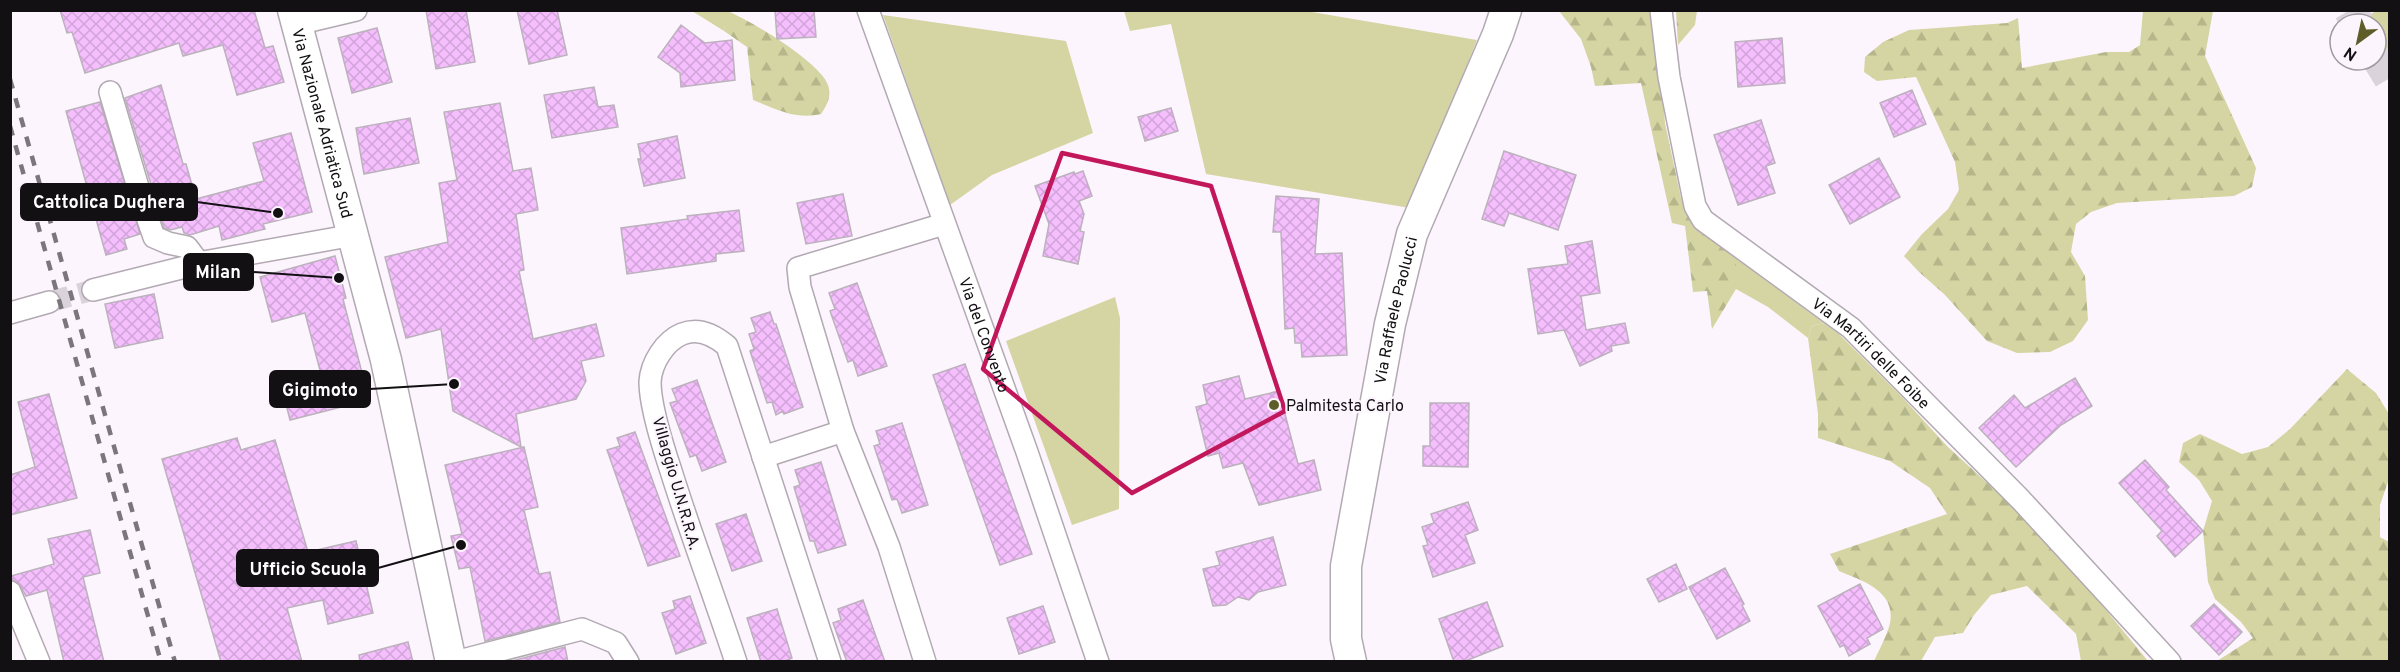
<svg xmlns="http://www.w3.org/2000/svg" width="2400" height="672" font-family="Overpass,sans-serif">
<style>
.green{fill:#d5d5a3}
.forest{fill:url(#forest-firs)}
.building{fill:url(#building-cross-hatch);stroke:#bbb2bc;stroke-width:1.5}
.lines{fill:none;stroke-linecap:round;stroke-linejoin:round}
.street-tunnel{stroke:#dad3db;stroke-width:21;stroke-dasharray:21 10;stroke-linecap:butt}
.highway-tunnel{stroke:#dad3db;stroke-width:33;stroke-dasharray:33 16;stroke-linecap:butt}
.street-casing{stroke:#b2a9b3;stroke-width:24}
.secondary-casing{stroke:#b2a9b3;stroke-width:33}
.street{stroke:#fff;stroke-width:21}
.secondary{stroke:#fff;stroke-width:30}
.rail{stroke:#7b767c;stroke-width:4.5;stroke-dasharray:10 10;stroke-linecap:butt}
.marked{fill:none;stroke:#c2185b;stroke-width:4.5;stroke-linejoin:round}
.poi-dot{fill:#5e5d2a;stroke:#fdf5fe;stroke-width:2}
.labels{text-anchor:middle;stroke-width:4.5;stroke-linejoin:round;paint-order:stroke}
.street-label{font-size:16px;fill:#131013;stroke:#fdf5fe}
.poi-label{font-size:16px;fill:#131013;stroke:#fdf5fe;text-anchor:start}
.leader{fill:none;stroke:#131013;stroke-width:2}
.callout-dot{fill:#131013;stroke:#fdf5fe;stroke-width:2}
.callout{fill:#131013;stroke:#131013;stroke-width:2}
.callout-label{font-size:18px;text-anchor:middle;font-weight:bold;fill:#fff}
</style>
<defs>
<pattern id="forest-firs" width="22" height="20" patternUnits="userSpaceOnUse" patternTransform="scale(1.5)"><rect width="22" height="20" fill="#d5d5a3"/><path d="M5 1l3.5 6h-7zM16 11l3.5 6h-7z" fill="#b6b68b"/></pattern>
<pattern id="building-cross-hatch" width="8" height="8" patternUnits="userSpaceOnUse" patternTransform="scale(1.5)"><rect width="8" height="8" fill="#f5bffe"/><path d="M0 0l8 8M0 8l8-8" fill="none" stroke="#d1a3d9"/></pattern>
</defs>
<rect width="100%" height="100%" fill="#fdf5fe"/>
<path class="green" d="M 2378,10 L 2389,11 L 2389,81 L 2376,53 L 2376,24 L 2362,24 L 2360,20 Z
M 692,11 L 728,11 L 724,31 Z
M 1124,11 L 1306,11 L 1477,40 L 1410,208 L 1206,174 L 1171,24 L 1130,31 Z
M 883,15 L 1066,41 L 1093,133 L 992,175 L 950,205 Z
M 1736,258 L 1824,323 L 1812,326 L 1808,338 L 1768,307 L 1736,289 Z
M 1115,297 L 1120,318 L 1119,509 L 1072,525 L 1006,341 Z"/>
<path class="forest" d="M 1652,10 L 1658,28 L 1665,123 L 1681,198 L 1693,220 L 1736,258 L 1736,289 L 1712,329 L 1707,291 L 1693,292 L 1685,226 L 1672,223 L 1641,83 L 1595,86 L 1591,67 L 1581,39 L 1559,11 Z
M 727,11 C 750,20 820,62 828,85 C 832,97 827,105 821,114 C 796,120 776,109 753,100 L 747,47 L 724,31 Z
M 1676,11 L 1697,11 L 1695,25 L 1678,45 Z
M 2143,11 L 2213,11 L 2205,56 L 2256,168 L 2252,187 L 2234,196 L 2117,203 L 2091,212 L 2076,224 L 2071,252 L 2085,276 L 2088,320 L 2073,341 L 2050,352 L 2017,353 L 1987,341 L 1944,294 L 1919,272 L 1904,256 L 1922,234 L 1948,209 L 1959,190 L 1955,162 L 1916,77 L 1877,81 L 1864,72 L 1865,57 L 1883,42 L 1909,30 L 2007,23 L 2018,18 L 2022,68 L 2106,52 L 2129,52 L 2140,45 Z
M 1824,323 L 1838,333 L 1902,397 L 1947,446 L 2045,536 L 2148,661 L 2081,661 L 2076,634 L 2027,586 L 1991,595 L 1974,615 L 1963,633 L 1935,637 L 1921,661 L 1874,661 C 1879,650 1885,639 1889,627 C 1899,592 1863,581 1839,571 L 1830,554 L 1947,514 L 1930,488 L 1890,461 L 1818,438 L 1818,414 L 1808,338 L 1812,326 Z
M 2347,369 L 2376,393 L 2389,414 L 2389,479 L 2380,505 L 2380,537 L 2389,542 L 2389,661 L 2217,661 L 2253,638 L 2241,622 L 2215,599 L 2208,582 L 2203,531 L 2212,501 L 2199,480 L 2179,462 L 2183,443 L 2200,434 L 2242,454 L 2268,447 L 2290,429 Z"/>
<path class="building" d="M 60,10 L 254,10 L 265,48 L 273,46 L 284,82 L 237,95 L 223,45 L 183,56 L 179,43 L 85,73 L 72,32 L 67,33 Z
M 426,10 L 466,10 L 475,62 L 436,69 Z
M 517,10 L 557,10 L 567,55 L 529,64 Z
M 775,10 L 814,10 L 816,37 L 777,39 Z
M 681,25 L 705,43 L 732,40 L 735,80 L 681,87 L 680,73 L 658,57 Z
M 377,28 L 392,82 L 352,93 L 338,38 Z
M 1782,38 L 1785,83 L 1738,87 L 1735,42 Z
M 161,85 L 183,164 L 186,164 L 196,199 L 264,181 L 253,143 L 291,133 L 312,212 L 263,224 L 265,229 L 222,240 L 219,226 L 190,235 L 184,233 L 182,227 L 170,230 L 164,228 L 125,98 Z
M 594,87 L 598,107 L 614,105 L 618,127 L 552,138 L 544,95 Z
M 1912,90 L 1926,124 L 1894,137 L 1880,103 Z
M 100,102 L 140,234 L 124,239 L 127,249 L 106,255 L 66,111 Z
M 500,103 L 513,171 L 531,168 L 538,210 L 516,214 L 524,270 L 519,271 L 533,339 L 596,324 L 604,356 L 581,361 L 586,381 L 576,399 L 516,414 L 521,447 L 453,411 L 441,329 L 406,338 L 385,257 L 448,242 L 439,183 L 457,180 L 444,112 Z
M 1171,108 L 1178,131 L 1145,141 L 1138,117 Z
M 410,118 L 419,163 L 364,174 L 356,128 Z
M 1761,120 L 1775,163 L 1766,166 L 1775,193 L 1738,205 L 1714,135 Z
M 677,136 L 685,178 L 644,186 L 638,159 L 641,159 L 638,144 Z
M 1504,151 L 1576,175 L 1558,230 L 1509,213 L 1504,226 L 1482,219 Z
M 1879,158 L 1900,197 L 1850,224 L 1829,185 Z
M 1083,171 L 1092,196 L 1079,201 L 1084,214 L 1080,231 L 1084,232 L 1078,264 L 1043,256 L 1049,224 L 1035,186 L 1074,172 L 1075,174 Z
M 843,194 L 852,236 L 806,244 L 797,203 Z
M 1276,196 L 1319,199 L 1315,254 L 1342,253 L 1347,355 L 1302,357 L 1301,343 L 1295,343 L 1294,328 L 1285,329 L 1281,232 L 1273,232 Z
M 739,210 L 744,251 L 716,254 L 716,261 L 627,274 L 621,228 L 688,219 L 687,216 Z
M 1592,241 L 1600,293 L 1581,296 L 1586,330 L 1625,323 L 1629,343 L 1611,346 L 1612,351 L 1580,366 L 1564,330 L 1538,334 L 1528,269 L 1568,264 L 1565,246 Z
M 335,256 L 346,298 L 343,299 L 369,400 L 290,420 L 282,388 L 322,378 L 305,313 L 272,322 L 260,277 Z
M 857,283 L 887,366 L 858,376 L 853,360 L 848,362 L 830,311 L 835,309 L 829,293 Z
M 154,294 L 163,338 L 115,348 L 105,304 Z
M 770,312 L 774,324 L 776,324 L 803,407 L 784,414 L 783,411 L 776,415 L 772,402 L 767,403 L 750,351 L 754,349 L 749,334 L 756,332 L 751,318 Z
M 965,364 L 1032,554 L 1000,565 L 933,375 Z
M 1239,376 L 1245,399 L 1279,391 L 1298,464 L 1314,460 L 1321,490 L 1259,505 L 1243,463 L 1223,468 L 1219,453 L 1208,456 L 1196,407 L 1207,404 L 1203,385 Z
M 2075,378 L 2092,406 L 2061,425 L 2016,467 L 1979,428 L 2014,395 L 2025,408 Z
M 697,380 L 726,462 L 702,471 L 696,455 L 690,457 L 670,403 L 677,401 L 672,389 Z
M 49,394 L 77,498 L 10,515 L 10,475 L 35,467 L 18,402 Z
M 1430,403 L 1469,403 L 1468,467 L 1423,466 L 1423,446 L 1430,446 Z
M 902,423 L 928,505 L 902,513 L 897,499 L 892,500 L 874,446 L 880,444 L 876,431 Z
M 635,432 L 680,556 L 648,566 L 607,450 L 620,446 L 617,438 Z
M 237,438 L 241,450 L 275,440 L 308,552 L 356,541 L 373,613 L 328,624 L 323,600 L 287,608 L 302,662 L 221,662 L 162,459 Z
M 524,447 L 538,507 L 524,510 L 539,574 L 550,572 L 560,622 L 485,641 L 470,567 L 459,569 L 451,536 L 462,534 L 445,465 Z
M 2145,460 L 2169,487 L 2166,490 L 2203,531 L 2175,557 L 2157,536 L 2162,531 L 2119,483 Z
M 821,462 L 846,545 L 818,553 L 814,541 L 810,541 L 794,487 L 800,485 L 795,470 Z
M 1468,502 L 1478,530 L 1465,535 L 1475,563 L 1433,577 L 1423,546 L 1428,545 L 1422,527 L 1434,523 L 1431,514 Z
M 746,514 L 762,561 L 732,571 L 716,524 Z
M 90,530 L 100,573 L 83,577 L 104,662 L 64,662 L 47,590 L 26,596 L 21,587 L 12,579 L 11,576 L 54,564 L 48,539 Z
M 1273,537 L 1286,585 L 1258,592 L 1249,600 L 1238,597 L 1226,605 L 1213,606 L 1203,569 L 1220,565 L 1216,552 Z
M 1676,564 L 1687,589 L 1659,602 L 1647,579 Z
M 1725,568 L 1744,604 L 1742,605 L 1750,621 L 1717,639 L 1689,587 Z
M 1860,584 L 1883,629 L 1867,638 L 1870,644 L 1849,656 L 1844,645 L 1840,647 L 1818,606 Z
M 690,596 L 706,643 L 676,654 L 662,613 L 675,609 L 673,601 Z
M 863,600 L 885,662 L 847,662 L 833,623 L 841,620 L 838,609 Z
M 1487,602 L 1503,646 L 1463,662 L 1454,662 L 1439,619 Z
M 2214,604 L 2242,632 L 2219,655 L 2191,626 Z
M 1043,606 L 1055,642 L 1019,654 L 1007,618 Z
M 777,609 L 792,658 L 783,662 L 761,662 L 747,618 Z
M 408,642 L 413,662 L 360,662 L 359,655 Z
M 565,647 L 568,662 L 508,662 Z"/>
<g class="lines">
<path class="street-tunnel" d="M 49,302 L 93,290"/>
<path class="highway-tunnel" d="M 2350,10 L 2358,24
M 2376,55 L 2390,78"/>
<g class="street-casing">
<g id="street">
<path id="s1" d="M 868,10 L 1027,452 L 1098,662"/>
<path id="s2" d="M 1661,10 L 1669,77 L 1695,206 L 1703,220 L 1851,328 L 2021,500 L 2170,662"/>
<path d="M 297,24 L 356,10"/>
<path d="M 110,92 L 145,211 L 154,237 L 168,243 L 187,247 L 199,263"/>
<path d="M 93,290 L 209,261 L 354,235"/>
<path d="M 10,313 L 49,302"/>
<path d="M 763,457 L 843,431"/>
<path d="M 10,592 L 39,662"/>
<path d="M 455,662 L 582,629 L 616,643 L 628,662"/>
<path d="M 736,662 C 715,598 691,535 671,471 C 663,447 650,406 650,382 C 651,363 665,341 682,334 C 699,327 714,335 727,346 L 830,662"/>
<path d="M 925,662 L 889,547 L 843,431 L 800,287 L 798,268 L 944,224"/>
</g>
</g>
<g class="secondary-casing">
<g id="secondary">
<path id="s3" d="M 293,10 L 386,360 L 451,662"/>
<path id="s4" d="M 1351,662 L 1346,639 L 1346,566 L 1390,324 L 1412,234 L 1498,34 L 1506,10"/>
</g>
</g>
<use href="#street" class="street"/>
<use href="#secondary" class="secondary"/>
<path class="rail" d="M 10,79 L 175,662
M 10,126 L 161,662"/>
</g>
<path class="marked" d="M 1062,153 L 1211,186 L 1285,411 L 1132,493 L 983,369 Z"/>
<circle class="poi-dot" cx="1274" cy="405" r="6"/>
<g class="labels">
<g class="street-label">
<text dy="6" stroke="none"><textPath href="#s3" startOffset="117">Via Nazionale Adriatica Sud</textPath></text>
<text dy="6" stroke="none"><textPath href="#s4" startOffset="357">Via Raffaele Paolucci</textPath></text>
<text dy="6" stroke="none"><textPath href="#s1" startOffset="345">Via del Convento</textPath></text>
<text dy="6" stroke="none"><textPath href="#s2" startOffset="430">Via Martiri delle Foibe</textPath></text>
<text transform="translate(677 483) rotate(74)" y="6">Villaggio U.N.R.R.A.</text>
</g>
<g class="poi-label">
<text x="1286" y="411">Palmitesta Carlo</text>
</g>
</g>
<path class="leader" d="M278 213L197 202M339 278L253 272M454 384L370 389M461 545L378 568"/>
<g class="callout-dot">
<circle cx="278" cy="213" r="6"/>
<circle cx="339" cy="278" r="6"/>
<circle cx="454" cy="384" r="6"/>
<circle cx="461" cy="545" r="6"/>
</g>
<g class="callout">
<rect x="21" y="184" width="176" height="36" rx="6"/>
<rect x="184" y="254" width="69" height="36" rx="6"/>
<rect x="270" y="371" width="100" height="36" rx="6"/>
<rect x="237" y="550" width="141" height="36" rx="6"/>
</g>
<g class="callout-label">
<text x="109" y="208">Cattolica Dughera</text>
<text x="218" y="278">Milan</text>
<text x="320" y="396">Gigimoto</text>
<text x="308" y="575">Ufficio Scuola</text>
</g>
<rect width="2400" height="672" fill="none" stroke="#131013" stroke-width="24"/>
<g transform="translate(2358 42) rotate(213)"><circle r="28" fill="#fdf5fe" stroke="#9f99a0" stroke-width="1.5"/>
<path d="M0-4.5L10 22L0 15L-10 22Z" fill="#5e5d2a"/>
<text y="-9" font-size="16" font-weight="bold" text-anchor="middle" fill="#131013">N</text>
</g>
</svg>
